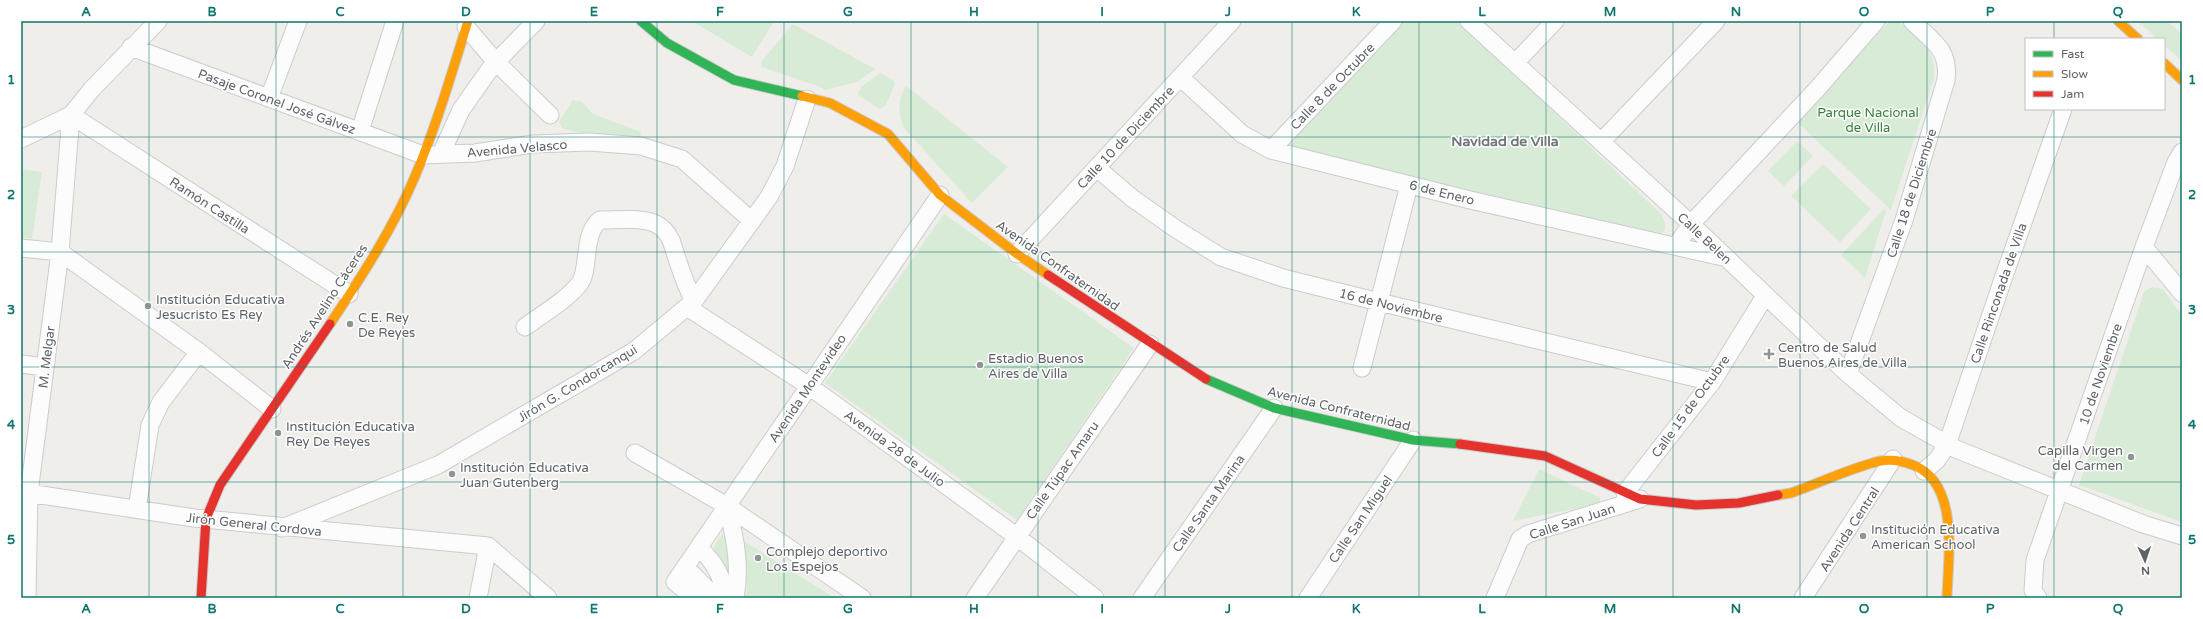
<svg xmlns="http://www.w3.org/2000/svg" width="2203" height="619" font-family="'Varela Round',sans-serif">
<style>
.green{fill:#d8ebd6}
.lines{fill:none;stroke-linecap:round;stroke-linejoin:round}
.street-casing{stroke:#cbcccc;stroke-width:19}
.fast-casing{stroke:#cacacb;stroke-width:11}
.slow-casing{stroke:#cacacb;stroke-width:11}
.jam-casing{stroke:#cacacb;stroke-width:11}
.street{stroke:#fdfcfc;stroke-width:17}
.fast{stroke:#30b455;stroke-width:9}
.slow{stroke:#ff9f0a;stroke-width:9}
.jam{stroke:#e5322d;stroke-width:9}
.grid{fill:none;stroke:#0f766e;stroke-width:1;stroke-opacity:0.55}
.poi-dot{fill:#919496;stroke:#fff;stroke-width:1.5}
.labels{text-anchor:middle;stroke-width:3;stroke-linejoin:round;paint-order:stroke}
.street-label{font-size:13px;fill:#5f6368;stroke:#fff}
.park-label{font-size:13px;fill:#348238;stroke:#fff}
.poi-label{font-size:13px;fill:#5f6368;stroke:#fff;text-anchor:start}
.neighbourhood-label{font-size:14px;font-weight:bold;fill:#70757a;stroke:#fff}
.neatline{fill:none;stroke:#0f766e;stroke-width:1.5}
.grid-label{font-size:13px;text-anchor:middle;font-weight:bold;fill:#0f766e}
</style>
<rect width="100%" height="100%" fill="#efeeea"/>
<path class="green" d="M 692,21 L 774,21 L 752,57 Z
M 1401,21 L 1458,21 L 1661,214 L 1665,223 L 1665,230 L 1658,236 L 1296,151 L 1293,144 L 1294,137 Z
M 1890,21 L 1898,21 C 1917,39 1937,49 1934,78 L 1891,210 L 1797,122 Z
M 2138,21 L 2166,21 L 2182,33 L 2182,61 L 2164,45 L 2164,39 L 2158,39 Z
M 793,24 L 875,69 L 857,82 L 825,90 L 820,87 L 762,67 L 761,62 Z
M 880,73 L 893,80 L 895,84 L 886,105 L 880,109 L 859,96 L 858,93 L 861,87 Z
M 906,86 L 1008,167 L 972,203 L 904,128 C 898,113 897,101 906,86 Z
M 573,100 L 582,102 L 593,114 L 641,132 L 640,137 L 579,133 L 562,128 L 559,122 Z
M 1797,141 L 1813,156 L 1784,186 L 1768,171 Z
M 1823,164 L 1871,209 L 1840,242 L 1791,196 Z
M 21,169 L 42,172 L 32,239 L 21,237 Z
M 1884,209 L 1886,211 L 1865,278 L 1841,255 Z
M 944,214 L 1134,348 L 1017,520 L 825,383 Z
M 2152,287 L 2163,289 L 2182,316 L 2182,522 L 2079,485 L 2144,292 Z
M 1539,469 L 1600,498 L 1600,504 L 1513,521 Z
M 727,532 L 735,573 L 728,586 L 728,572 C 718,558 704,546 727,532 Z
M 744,541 L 835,598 L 745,598 L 747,587 Z"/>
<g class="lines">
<g class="street-casing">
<path id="street" d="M 1469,21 L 1691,224 L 1848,374 L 1901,418 L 1956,449 L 2143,524 L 2182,536
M 466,27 L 496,62 L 550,115
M 131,47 L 423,155 L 475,153 L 533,144 L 590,142 L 641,146 L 682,159 L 752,221
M 1515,63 L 1555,21
M 1180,77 L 1242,134 L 1271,150 L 1470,200 L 1727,258
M 269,98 L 298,21
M 71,115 L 349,294
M 360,131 L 395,21
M 21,139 L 71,115 L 92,89 L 158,21
M 1601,142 L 1716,21
M 1271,150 L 1393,21
M 441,154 L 461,110 L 492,66 L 536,21
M 1097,168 L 1132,198 L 1176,229 L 1221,257 L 1283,278 L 1379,302 L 1712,382
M 1676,246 L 1691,224 L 1817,89 L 1876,21
M 2144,247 L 2182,293
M 21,248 L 60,252 L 199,352 L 272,409
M 1017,254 L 1232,21
M 687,307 L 809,386 L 1016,536 L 1095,598
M 525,327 C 542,314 566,301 580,283 C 590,269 582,234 600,220 C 617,220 640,217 656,224 C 662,227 668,234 671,240 C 678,261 683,281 694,301
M 21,364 L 45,367
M 1362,368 L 1409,185
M 1848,374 L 1904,220 L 1946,80 C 1950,49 1932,41 1912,21
M 635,453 L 727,506 L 862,598
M 1924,471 L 1937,460 L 1947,445 L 2003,279 L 2063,109
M 21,492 L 194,518 L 488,546
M 1625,493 L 1712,382 L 1765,296
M 727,506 C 735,537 741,566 735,598
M 137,509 L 150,425 L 161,402 L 199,352
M 282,528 L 438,465 L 634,351 L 694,301 L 769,197 L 785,166 L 807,99
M 488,546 L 548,598
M 699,547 C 714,563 724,575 723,598
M 685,567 L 716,598
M 27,598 L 29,493 L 60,252 L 71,115
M 478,598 L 488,546
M 694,598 L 675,582 L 940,195
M 975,598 L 1150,344
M 1142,598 L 1274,408
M 1308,598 L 1413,440
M 1495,598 L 1520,539 L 1528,534 L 1640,499
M 1803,598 L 1893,459
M 2038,598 L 2033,590 L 2035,560 L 2144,247 L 2176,162 L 2182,152"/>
</g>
<g class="fast-casing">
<path id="fast" d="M 641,21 L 667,43 L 734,80 L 802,96
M 1206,379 L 1274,408 L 1413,440 L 1460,444"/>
</g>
<g class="slow-casing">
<path id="slow" d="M 2118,21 L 2138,39
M 2164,63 L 2182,80
M 802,96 L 830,103 L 888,134 L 940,195 L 1017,254 L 1048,275
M 330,324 C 362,276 394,227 416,174 C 437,124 452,72 468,21
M 1778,495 L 1791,493 C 1820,483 1850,468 1880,461 C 1891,459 1903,461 1913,465 C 1960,483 1948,558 1947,598"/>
</g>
<g class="jam-casing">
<path id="jam" d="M 1048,275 L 1206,379
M 1460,444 L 1545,456 L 1640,499 L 1696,505 L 1739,503 L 1778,495
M 201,598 L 206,519 L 220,485 L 330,324"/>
</g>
<use href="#street" class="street"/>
<use href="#fast" class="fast"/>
<use href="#slow" class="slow"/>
<use href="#jam" class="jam"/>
</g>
<path class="grid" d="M 149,21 L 149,598M 276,21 L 276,598M 403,21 L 403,598M 530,21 L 530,598M 657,21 L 657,598M 784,21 L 784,598M 911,21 L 911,598M 1038,21 L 1038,598M 1165,21 L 1165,598M 1292,21 L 1292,598M 1419,21 L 1419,598M 1546,21 L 1546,598M 1673,21 L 1673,598M 1800,21 L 1800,598M 1927,21 L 1927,598M 2054,21 L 2054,39M 2054,109 L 2054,598M 21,137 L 2182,137M 21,252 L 2182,252M 21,367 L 2182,367M 21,482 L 2182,482"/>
<g class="poi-dot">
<circle cx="148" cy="306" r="4"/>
<circle cx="350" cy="324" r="4"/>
<path d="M1767 348h4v4h4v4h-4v4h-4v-4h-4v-4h4z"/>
<circle cx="980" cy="365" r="4"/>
<circle cx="278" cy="433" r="4"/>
<circle cx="2131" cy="457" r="4"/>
<circle cx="452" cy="474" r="4"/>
<circle cx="1863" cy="536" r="4"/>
<circle cx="758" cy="558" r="4"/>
</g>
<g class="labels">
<g class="street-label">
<text transform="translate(1332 86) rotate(-46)" y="5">Calle 8 de Octubre</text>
<text transform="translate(277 101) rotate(20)" y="5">Pasaje Coronel José Gálvez</text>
<text transform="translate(1125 137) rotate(-47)" y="5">Calle 10 de Diciembre</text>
<text transform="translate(517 148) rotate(-5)" y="5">Avenida Velasco</text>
<text transform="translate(1442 192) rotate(14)" y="5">6 de Enero</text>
<text transform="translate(1911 193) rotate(-72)" y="5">Calle 18 de Diciembre</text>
<text transform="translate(210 205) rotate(33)" y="5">Ramón Castilla</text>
<text transform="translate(1705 238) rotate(43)" y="5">Calle Belen</text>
<text transform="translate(1058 265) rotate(35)" y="5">Avenida Confraternidad</text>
<text transform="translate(1998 293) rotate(-71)" y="5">Calle Rinconada de Villa</text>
<text transform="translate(1391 305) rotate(14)" y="5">16 de Noviembre</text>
<text transform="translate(324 306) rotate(-57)" y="5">Andrés Avelino Cáceres</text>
<text transform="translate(46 357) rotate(-83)" y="5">M. Melgar</text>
<text transform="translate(2100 374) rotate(-71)" y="5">10 de Noviembre</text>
<text transform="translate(577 383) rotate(-31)" y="5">Jirón G. Condorcanqui</text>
<text transform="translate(807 388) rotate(-56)" y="5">Avenida Montevideo</text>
<text transform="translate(1690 406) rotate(-54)" y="5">Calle 15 de Octubre</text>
<text transform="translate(1339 408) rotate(14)" y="5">Avenida Confraternidad</text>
<text transform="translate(895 448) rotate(36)" y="5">Avenida 28 de Julio</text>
<text transform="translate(1062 470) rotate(-55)" y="5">Calle Túpac Amaru</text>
<text transform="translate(1208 503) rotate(-55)" y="5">Calle Santa Marina</text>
<text transform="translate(1360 519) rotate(-56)" y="5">Calle San Miguel</text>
<text transform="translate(1572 521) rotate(-18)" y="5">Calle San Juan</text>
<text transform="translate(254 524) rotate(6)" y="5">Jirón General Cordova</text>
<text transform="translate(1849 529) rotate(-57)" y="5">Avenida Central</text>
</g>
<g class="park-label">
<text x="1868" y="117">Parque Nacional<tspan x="1868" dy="15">de Villa</tspan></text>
</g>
<g class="poi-label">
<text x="156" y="304">Institución Educativa<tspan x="156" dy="15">Jesucristo Es Rey</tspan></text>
<text x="358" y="322">C.E. Rey<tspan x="358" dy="15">De Reyes</tspan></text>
<text x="1778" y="352">Centro de Salud<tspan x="1778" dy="15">Buenos Aires de Villa</tspan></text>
<text x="988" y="363">Estadio Buenos<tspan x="988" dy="15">Aires de Villa</tspan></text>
<text x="286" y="431">Institución Educativa<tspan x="286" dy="15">Rey De Reyes</tspan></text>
<text x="2123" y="455" text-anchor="end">Capilla Virgen<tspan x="2123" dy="15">del Carmen</tspan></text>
<text x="460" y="472">Institución Educativa<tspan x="460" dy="15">Juan Gutenberg</tspan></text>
<text x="1871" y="534">Institución Educativa<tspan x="1871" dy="15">American School</tspan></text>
<text x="766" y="556">Complejo deportivo<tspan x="766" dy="15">Los Espejos</tspan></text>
</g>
<g class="neighbourhood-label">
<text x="1505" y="146">Navidad de Villa</text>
</g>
</g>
<rect width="2203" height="619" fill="none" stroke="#ffffff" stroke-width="44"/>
<rect x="2025" y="38" width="140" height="72" fill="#ffffff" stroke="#bfc1c3"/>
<rect x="2033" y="51" width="20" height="6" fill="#30b455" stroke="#bfc1c3"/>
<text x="2061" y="58" font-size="12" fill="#5f6368">Fast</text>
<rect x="2033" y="71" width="20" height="6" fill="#ff9f0a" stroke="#bfc1c3"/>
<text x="2061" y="78" font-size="12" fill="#5f6368">Slow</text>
<rect x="2033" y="91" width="20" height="6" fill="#e5322d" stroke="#bfc1c3"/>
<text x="2061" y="98" font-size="12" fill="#5f6368">Jam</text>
<g transform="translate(2145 561) rotate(177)" stroke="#ffffff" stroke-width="3" paint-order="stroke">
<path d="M0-3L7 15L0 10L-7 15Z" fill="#5f6368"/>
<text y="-6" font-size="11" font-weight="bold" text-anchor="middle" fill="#5f6368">N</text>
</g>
<rect x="22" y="22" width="2159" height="575" class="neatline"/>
<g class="grid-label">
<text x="86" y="16">A</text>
<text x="212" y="16">B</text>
<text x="340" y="16">C</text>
<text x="466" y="16">D</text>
<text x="594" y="16">E</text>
<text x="720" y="16">F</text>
<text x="848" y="16">G</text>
<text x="974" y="16">H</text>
<text x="1102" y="16">I</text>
<text x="1228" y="16">J</text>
<text x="1356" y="16">K</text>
<text x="1482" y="16">L</text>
<text x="1610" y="16">M</text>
<text x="1736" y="16">N</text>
<text x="1864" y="16">O</text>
<text x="1990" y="16">P</text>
<text x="2118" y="16">Q</text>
<text x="11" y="84">1</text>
<text x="2192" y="84">1</text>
<text x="11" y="199">2</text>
<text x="2192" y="199">2</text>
<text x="11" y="314">3</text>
<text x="2192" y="314">3</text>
<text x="11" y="429">4</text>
<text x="2192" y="429">4</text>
<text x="11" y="544">5</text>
<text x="2192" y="544">5</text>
<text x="86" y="613">A</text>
<text x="212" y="613">B</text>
<text x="340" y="613">C</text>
<text x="466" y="613">D</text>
<text x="594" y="613">E</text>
<text x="720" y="613">F</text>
<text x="848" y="613">G</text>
<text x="974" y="613">H</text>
<text x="1102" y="613">I</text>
<text x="1228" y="613">J</text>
<text x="1356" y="613">K</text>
<text x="1482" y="613">L</text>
<text x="1610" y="613">M</text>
<text x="1736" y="613">N</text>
<text x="1864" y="613">O</text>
<text x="1990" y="613">P</text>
<text x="2118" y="613">Q</text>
</g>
</svg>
